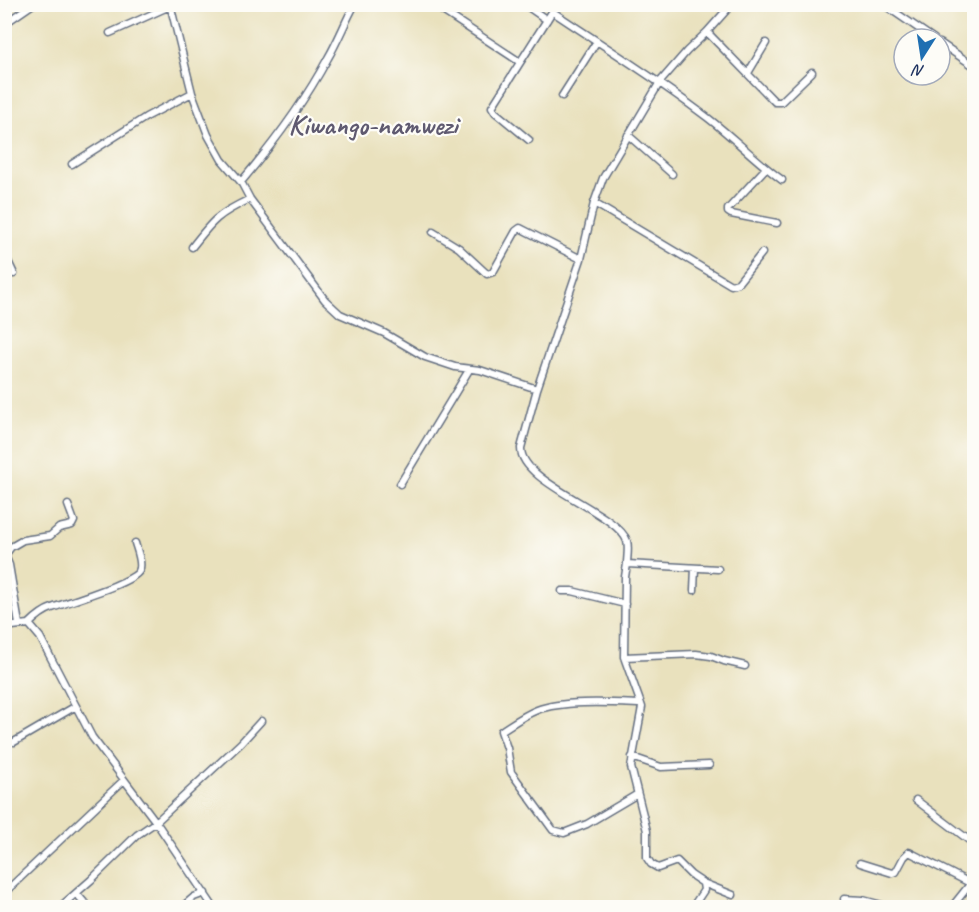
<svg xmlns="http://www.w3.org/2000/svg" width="979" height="912" font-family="Caveat,sans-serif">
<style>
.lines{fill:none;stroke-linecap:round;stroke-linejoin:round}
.street-casing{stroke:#636d7f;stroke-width:9}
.street{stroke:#fff;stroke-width:6}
.labels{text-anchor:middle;stroke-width:4.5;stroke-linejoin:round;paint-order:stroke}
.quarter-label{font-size:28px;font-weight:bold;fill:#5f5a70;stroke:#fdfcf7}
</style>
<rect width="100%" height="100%" fill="#fdfcf7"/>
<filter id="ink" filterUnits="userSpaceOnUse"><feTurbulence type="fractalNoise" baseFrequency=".0167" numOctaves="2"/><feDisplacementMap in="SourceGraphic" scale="12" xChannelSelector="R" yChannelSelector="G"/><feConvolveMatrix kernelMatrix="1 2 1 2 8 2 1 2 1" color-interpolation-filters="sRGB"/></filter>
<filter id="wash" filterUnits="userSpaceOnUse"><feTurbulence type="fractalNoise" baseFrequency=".008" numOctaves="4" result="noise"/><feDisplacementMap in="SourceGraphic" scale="24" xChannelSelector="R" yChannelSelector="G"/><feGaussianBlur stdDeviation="1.35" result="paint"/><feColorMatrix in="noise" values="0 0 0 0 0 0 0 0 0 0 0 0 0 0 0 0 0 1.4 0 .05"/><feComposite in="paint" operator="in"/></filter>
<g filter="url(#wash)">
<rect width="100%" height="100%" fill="#e9e1bd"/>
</g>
<g filter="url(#ink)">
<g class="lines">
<g class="street-casing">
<path id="street" d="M 170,4 L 192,93 L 208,135 L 222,160 L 241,182 L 250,199 L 325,300 L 340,314 L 384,333 L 425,357 L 455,367 L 480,370 L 537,389
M 432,4 L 520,62
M 524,4 L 547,20
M 883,4 L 934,39
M 553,12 C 605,47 659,80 708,118 C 734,138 756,161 782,180
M 4,24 L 33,4
M 707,32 L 775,102 L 781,102 L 812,72
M 110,33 L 170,6
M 940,43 L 974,66
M 748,73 L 766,43
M 562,96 L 597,41
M 628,135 L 672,174
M 529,140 L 495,112 L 492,107 L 557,4
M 72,164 L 146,117 L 192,93
M 766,168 L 728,209 L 728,212 L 731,214 L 777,223
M 241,182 C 274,143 304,103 328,58 C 338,41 345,22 355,4
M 594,203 L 731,285 L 738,283 L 762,253
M 433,232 L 459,248 L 487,274 L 493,272 L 516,231 L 520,228 L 581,259
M 192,247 C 213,220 218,214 250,199
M 4,253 L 14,274
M 400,484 L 469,370
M 4,553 L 9,565 L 19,624
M 5,555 L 11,547 L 23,540 L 50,536 L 59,528 L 72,525 L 74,521 L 68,505
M 627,564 L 625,577 L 624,657 L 642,707 L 631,767 L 647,831 L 647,858 L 651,864 L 658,868 L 677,861 L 691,875 L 703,883 L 704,890 L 692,908
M 718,569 L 627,564 C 627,557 629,548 627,541 C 617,512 520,483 521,448 L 537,389 L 581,259 L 594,203 L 603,178 L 660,82 L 687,51 L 707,32 L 732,4
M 694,590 L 695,568
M 562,591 L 572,591 L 625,604
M 29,624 C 36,617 43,611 52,608 C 67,602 133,583 139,571 C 143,564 137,550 135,543
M 4,627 L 29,624 L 40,637 L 92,737 L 156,822 L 214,908
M 624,657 L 696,654 L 711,656 L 724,661 L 745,666
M 14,742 L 76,706
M 632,757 L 661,767 L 709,765
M 636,795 L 587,824 L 564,833 L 553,830 L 511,772 L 507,748 L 501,731 C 512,724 524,715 537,710 C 563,700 613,703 641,704
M 916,800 L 974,844
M 860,863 L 892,873 L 896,872 L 904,857 L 909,852 L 974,885
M 703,883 L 733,895
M 4,893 L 124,780
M 76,893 L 89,908
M 844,899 L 863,900 L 893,908
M 59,908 L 91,880 L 137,835 L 156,822 L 241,743 L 261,721
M 181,908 L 194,897 L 205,893
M 951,908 L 971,883
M 969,908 L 974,899"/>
</g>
<use href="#street" class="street"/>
</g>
</g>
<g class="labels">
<g class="quarter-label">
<text x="373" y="134">Kiwango-namwezi</text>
</g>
</g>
<rect width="979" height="912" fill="none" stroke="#fdfcf7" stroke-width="24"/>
<g transform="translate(922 57) rotate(192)"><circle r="28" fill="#fdfcf7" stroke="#a3aaba" stroke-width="1.5"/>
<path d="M0-4.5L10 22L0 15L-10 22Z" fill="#1f6fb2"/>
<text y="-9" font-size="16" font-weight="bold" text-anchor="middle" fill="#1b2f5e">N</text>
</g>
</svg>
